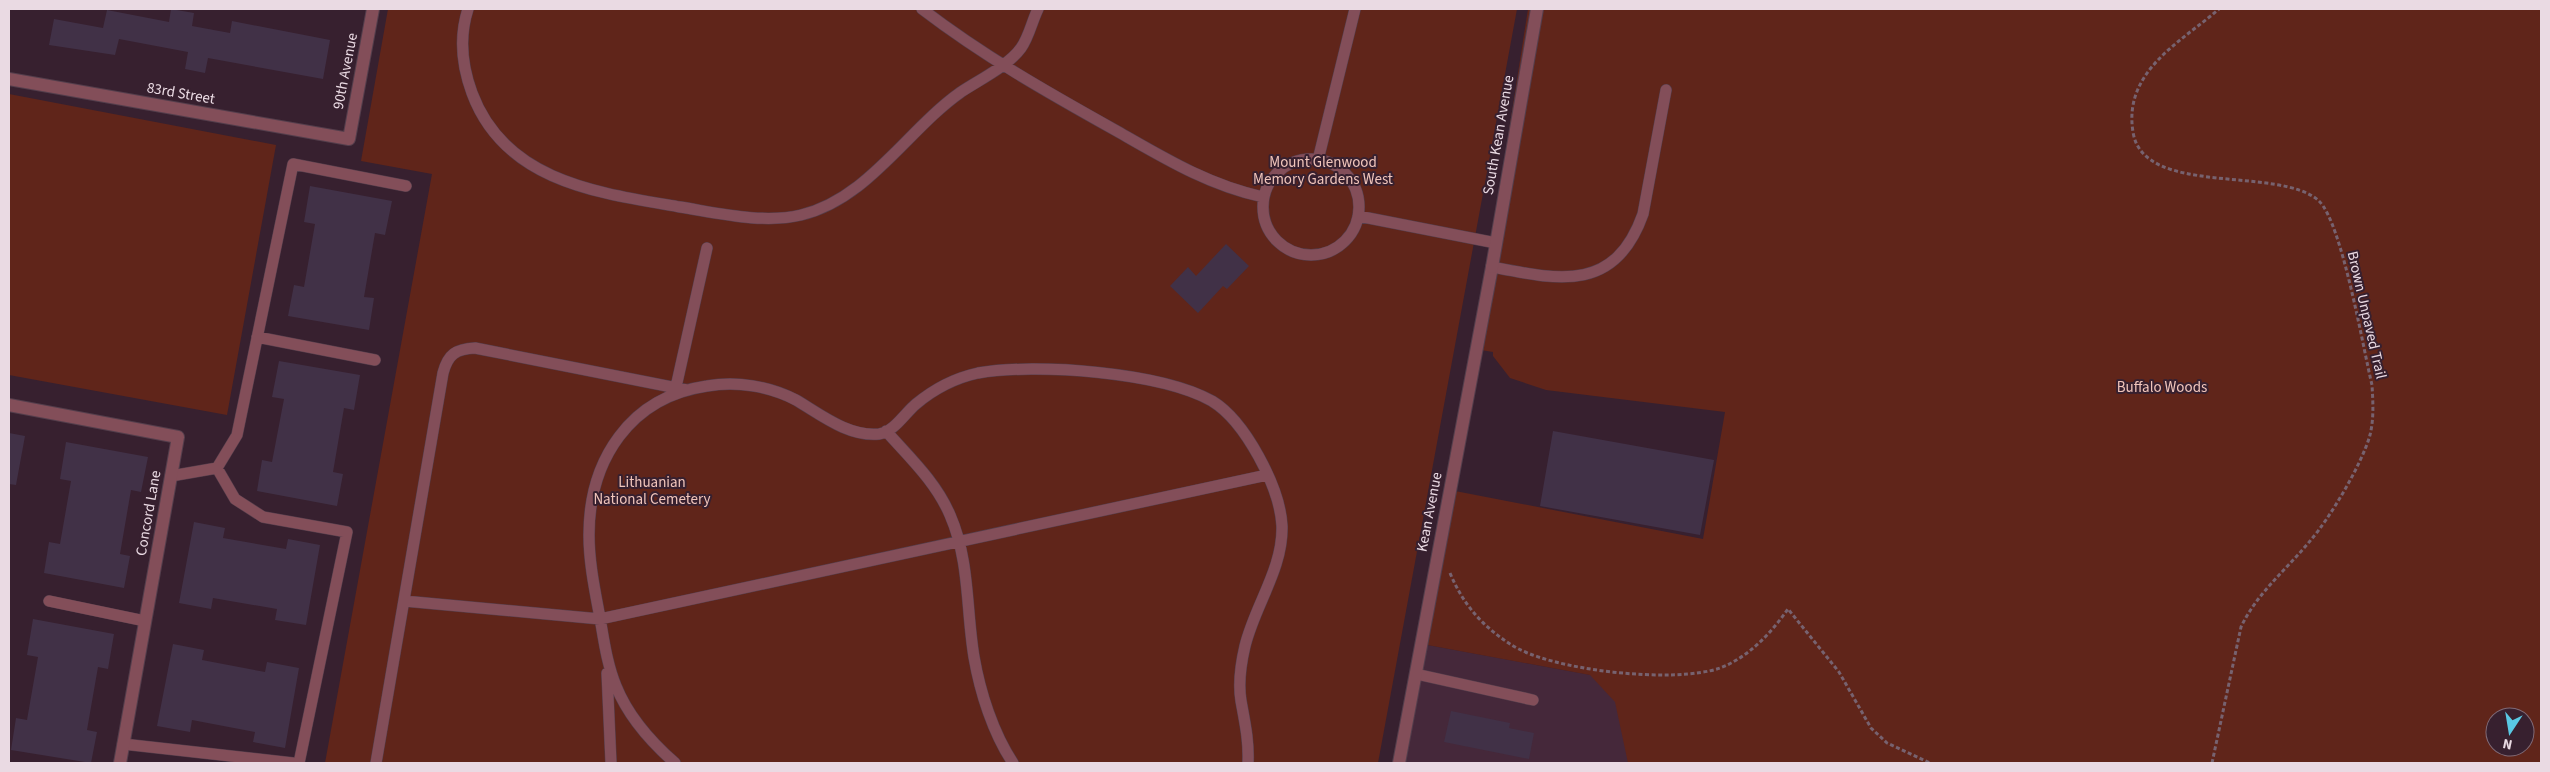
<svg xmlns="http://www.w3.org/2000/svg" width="2550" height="772" font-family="'Source Sans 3',sans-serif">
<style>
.built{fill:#45283a}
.green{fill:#60251a;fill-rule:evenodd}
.building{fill:#413147}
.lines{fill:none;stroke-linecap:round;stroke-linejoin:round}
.service-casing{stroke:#543e4c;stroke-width:12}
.minor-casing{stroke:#543e4c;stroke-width:14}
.tertiary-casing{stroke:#543e4c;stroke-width:14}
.path{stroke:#77626f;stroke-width:3;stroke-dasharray:4 2.5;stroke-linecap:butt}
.service{stroke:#834e59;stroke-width:11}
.minor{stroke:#834e59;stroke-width:12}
.tertiary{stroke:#834e59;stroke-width:12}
.labels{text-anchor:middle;stroke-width:4;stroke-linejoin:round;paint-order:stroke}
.street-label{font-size:15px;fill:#eadae3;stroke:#37202f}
.park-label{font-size:15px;fill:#f1c5bb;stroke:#37202f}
</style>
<rect width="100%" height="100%" fill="#37202f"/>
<path class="built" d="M 1422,644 L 1667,689 L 1654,763 L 1401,763 Z"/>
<path class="green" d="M 388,9 L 1517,9 L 1378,763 L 325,763 L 432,174 L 361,161 Z
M 1528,9 L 2541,9 L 2541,763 L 1628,763 L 1615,702 L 1590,675 L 1422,644 L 1450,490 L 1703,539 L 1725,412 L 1546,390 L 1510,378 L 1493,356 L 1493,352 L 1475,349 L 1473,360 ZM 2495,717 L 2525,717 L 2525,747 L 2495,747 Z
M 9,94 L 276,145 L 227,415 L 9,375 Z"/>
<path class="building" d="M 171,9 L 194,13 L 192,26 L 230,33 L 232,21 L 330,40 L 323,79 L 208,58 L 205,73 L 185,69 L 188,52 L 119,39 L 115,55 L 49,45 L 54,19 L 103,28 L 107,10 L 169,22 Z
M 310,186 L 392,201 L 385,235 L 375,233 L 364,297 L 374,298 L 369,330 L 288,316 L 294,285 L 304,287 L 315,224 L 304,222 Z
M 1226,244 L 1249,266 L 1227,289 L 1223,286 L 1198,313 L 1170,286 L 1188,267 L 1196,276 Z
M 279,361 L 360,375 L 354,410 L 344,408 L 333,472 L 343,474 L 337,506 L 257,491 L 262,460 L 272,462 L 284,399 L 272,397 Z
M 1553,431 L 1714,460 L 1700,535 L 1540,506 Z
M 9,433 L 25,436 L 16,485 L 9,484 Z
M 66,442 L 148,457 L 141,492 L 131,490 L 120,554 L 130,556 L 124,588 L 44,573 L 49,542 L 60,544 L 71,481 L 60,479 Z
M 194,522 L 225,528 L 223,538 L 286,549 L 288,539 L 320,545 L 306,625 L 275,620 L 277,609 L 213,598 L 211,609 L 179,603 Z
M 33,619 L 114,634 L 108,669 L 98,667 L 87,730 L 97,732 L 91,763 L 11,750 L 16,718 L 27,720 L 38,657 L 27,655 Z
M 173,644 L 204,650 L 202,660 L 265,672 L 267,662 L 299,668 L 285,748 L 253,742 L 255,732 L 192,720 L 190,732 L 157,726 Z
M 1451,711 L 1510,723 L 1509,728 L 1534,733 L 1529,759 L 1444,742 Z"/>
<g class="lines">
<g class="service-casing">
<path id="service" d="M 468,9 C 459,37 462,66 472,93 C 505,182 599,193 680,207 C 718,213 763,224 801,215 C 868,199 907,130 961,92 C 979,80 1008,66 1021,48 C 1029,37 1032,21 1038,9
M 922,9 C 985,57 1047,92 1115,130 C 1164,158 1208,185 1263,197
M1263 207a48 48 0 1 1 96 0a48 48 0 1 1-96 0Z
M 1318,160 L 1355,9
M 1358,216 L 1496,243
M 1492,267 C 1559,280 1615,293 1643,214 L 1666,90
M 257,337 L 375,360
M 676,387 L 707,248
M 886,431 C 910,458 936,482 950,515 C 970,561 966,609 974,657 C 980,692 993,733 1013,763
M 217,468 L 235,499 L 263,517 L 347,532 L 299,763
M 171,476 L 217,468 L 237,435 L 293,164 L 406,186
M 49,601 L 145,621
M 404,601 L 600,619 L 1267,475
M 607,673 L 611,763
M 1416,674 L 1533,700
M 123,744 L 293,763
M 376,763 L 443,373 C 448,354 456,349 475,348 L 687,390
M 675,763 C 651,742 628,716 616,686 C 607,664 604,641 600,618 C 595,591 589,563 589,535 C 589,460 630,397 707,386 C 737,381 769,386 796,400 C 820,414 848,437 879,434 C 894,432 905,413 916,404 C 934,389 955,378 978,373 C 1036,363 1160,372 1212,401 C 1245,421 1280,487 1282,526 C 1283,569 1255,605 1245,646 C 1241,663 1238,683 1241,701 C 1245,723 1249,741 1248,763"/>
</g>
<g class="minor-casing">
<path id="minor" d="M 9,79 L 349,139 L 373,9
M 9,405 L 178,437 L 120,763
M 1399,763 L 1492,267"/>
</g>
<g class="tertiary-casing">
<path id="tertiary" d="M 1492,267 L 1537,9"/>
</g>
<path class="path" d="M 1450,573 C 1463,604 1481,625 1510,644 C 1550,671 1675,684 1720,668 C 1749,657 1771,633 1788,609 L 1839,672 L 1871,728 L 1887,743 L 1930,763
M 2212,763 L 2241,627 C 2257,593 2286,570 2310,541 C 2330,518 2362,464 2370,435 C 2374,419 2373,402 2372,385 C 2363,348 2342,223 2319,201 C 2280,165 2143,198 2133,132 C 2123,71 2181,42 2219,9"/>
<use href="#service" class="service"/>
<use href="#minor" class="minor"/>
<use href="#tertiary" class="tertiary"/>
</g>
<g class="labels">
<g class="street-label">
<text transform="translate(345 71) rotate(-79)" y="5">90th Avenue</text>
<text transform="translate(181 93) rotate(10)" y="5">83rd Street</text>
<text transform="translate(1498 135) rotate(-80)" y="5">South Kean Avenue</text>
<text transform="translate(2367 315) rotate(77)" y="5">Brown Unpaved Trail</text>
<text transform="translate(1429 512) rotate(-79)" y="5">Kean Avenue</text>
<text transform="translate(148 513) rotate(-80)" y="5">Concord Lane</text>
</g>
<g class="park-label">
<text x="1323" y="167">Mount Glenwood<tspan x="1323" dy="17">Memory Gardens West</tspan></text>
<text x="2162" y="392">Buffalo Woods</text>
<text x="652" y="487">Lithuanian<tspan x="652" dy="17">National Cemetery</tspan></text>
</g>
</g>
<rect width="2550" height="772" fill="none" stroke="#eadae3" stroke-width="20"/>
<g transform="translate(2510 732) rotate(192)"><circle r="24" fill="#37202f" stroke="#7f6a77"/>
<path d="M0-4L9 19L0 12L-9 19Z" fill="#59c8e4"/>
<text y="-8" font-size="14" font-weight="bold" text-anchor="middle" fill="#eadae3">N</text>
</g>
</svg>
